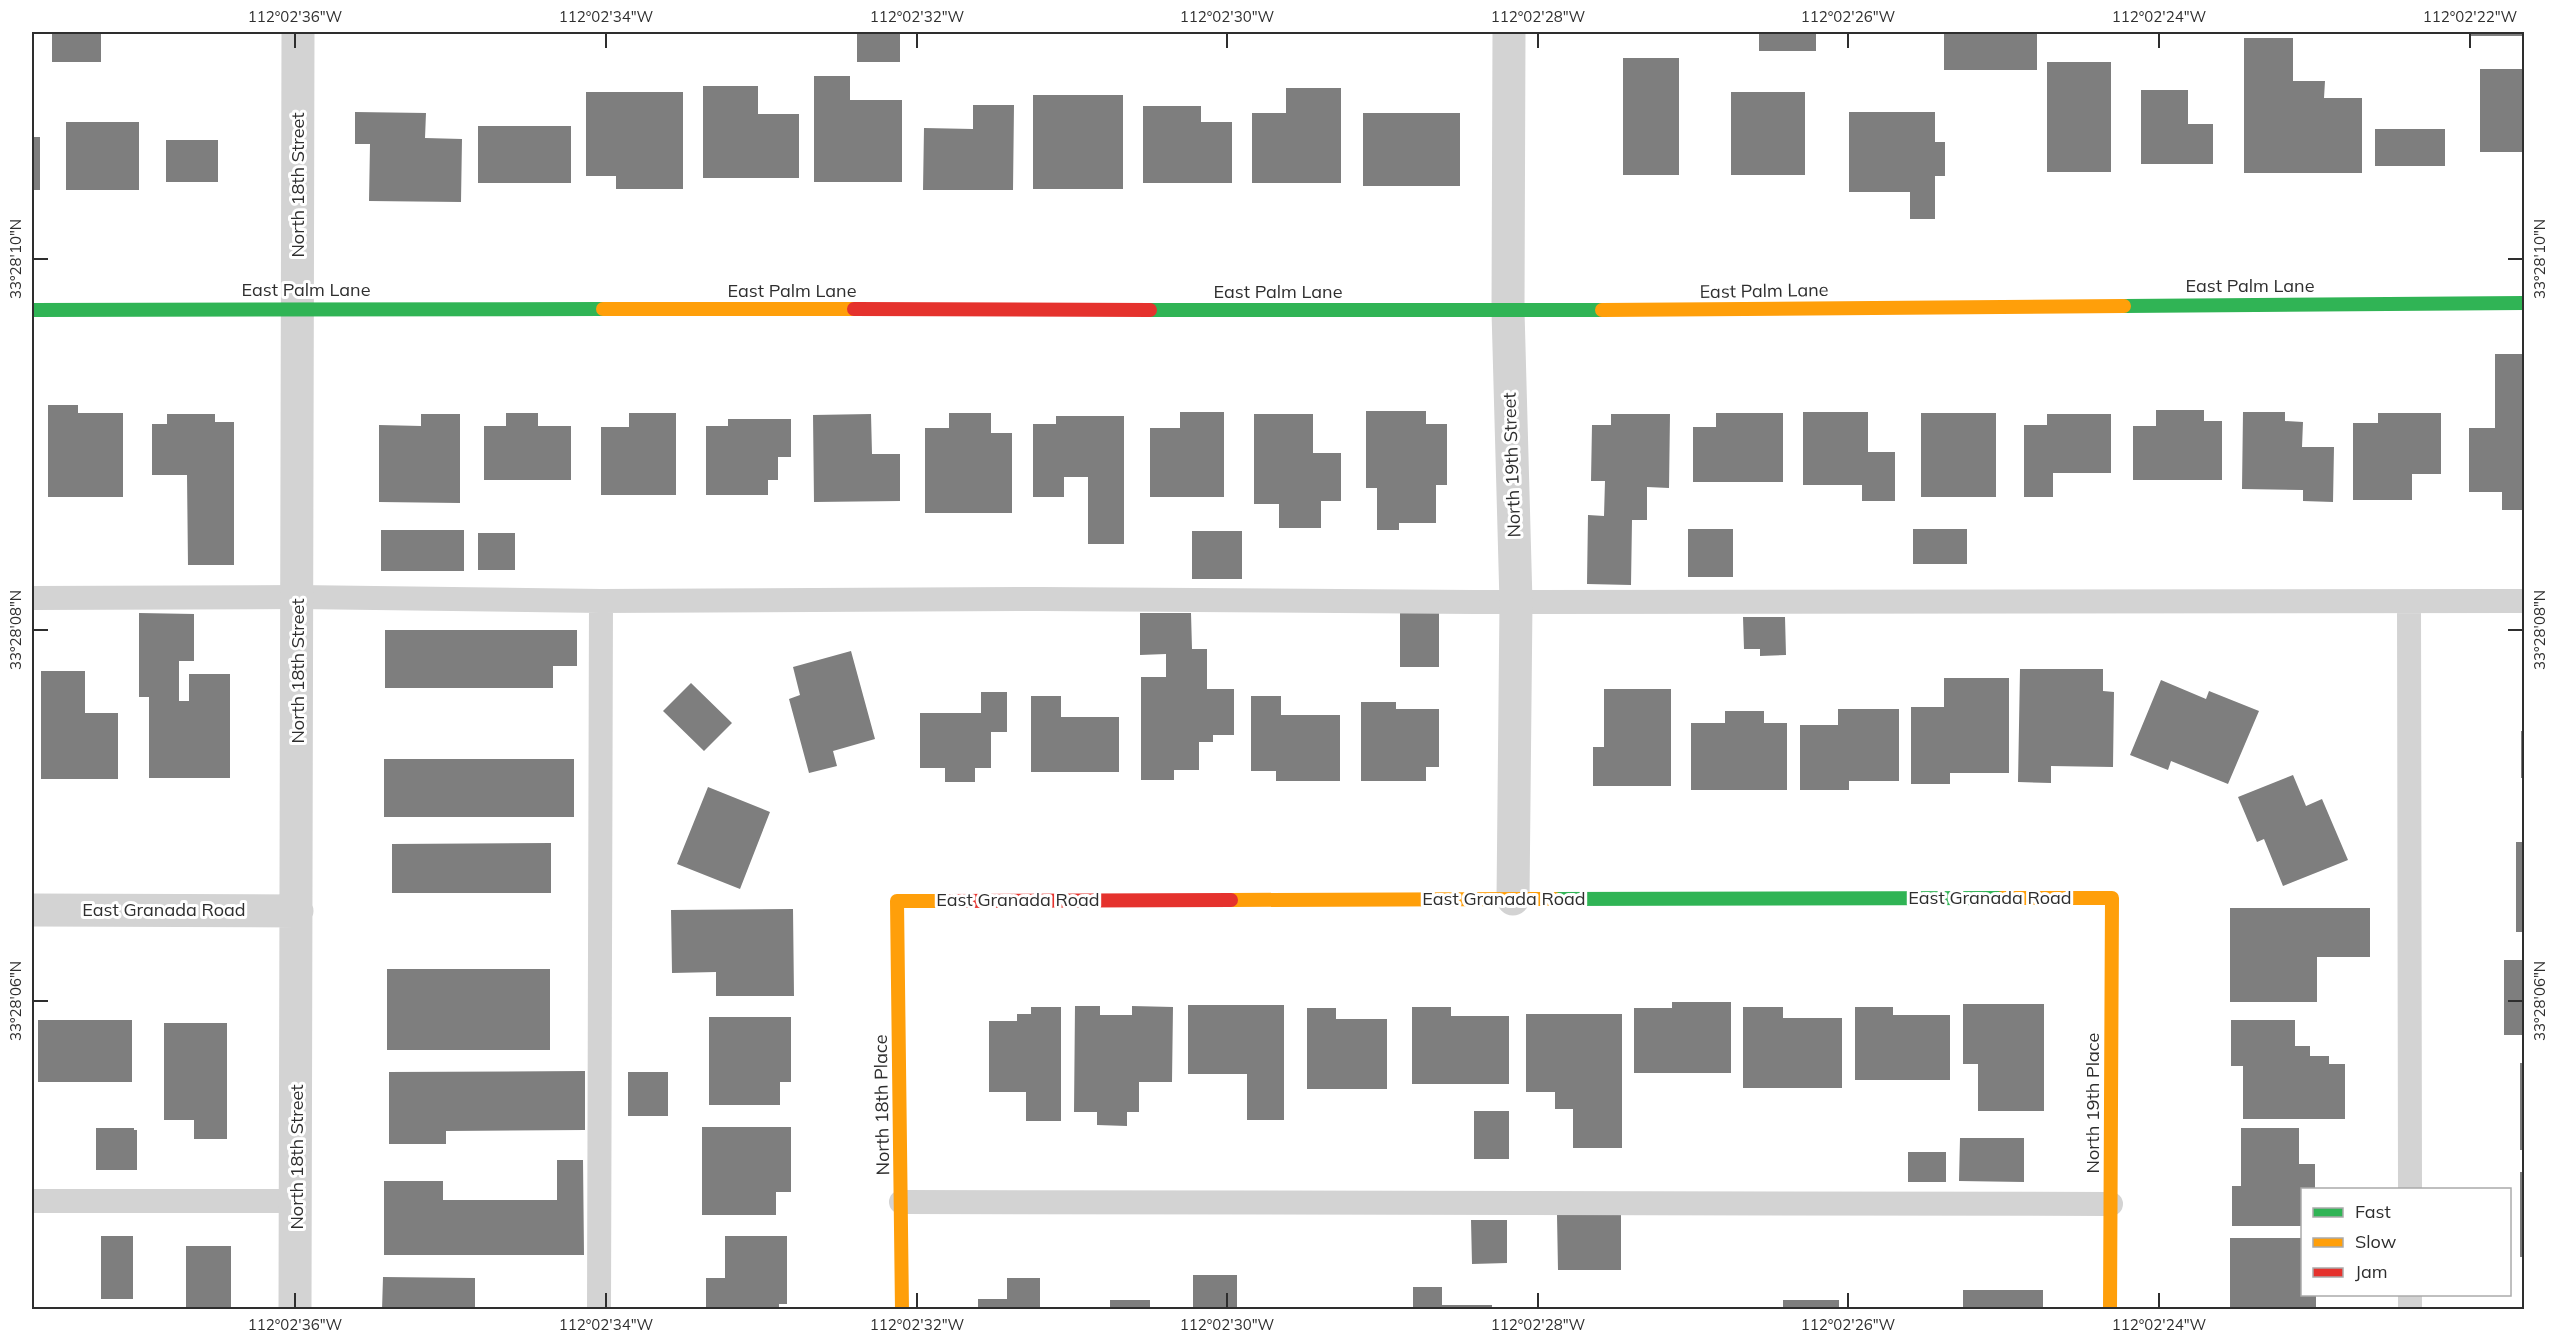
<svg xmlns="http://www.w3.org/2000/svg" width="2556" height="1341" viewBox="0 0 2556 1341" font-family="Mulish,sans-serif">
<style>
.building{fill:#7e7e7e}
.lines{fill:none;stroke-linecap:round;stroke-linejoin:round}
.lane{stroke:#d3d3d3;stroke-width:24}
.street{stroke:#d3d3d3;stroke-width:33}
.fast{stroke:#30b455;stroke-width:14}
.slow{stroke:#ff9f0a;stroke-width:14}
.jam{stroke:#e5322d;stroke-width:14}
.ticks{fill:none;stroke:#2e2e2e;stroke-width:2}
.labels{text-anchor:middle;stroke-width:6;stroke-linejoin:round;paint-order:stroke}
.street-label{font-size:18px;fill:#2e2e2e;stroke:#fff}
.neatline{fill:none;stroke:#2e2e2e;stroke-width:2}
.ticks-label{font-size:15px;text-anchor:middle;fill:#2e2e2e}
</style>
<rect width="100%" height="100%" fill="#fff"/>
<path class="building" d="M52,32h49v30h-49z
M857,32h43v30h-43z
M1759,32h57v19h-57z
M1944,32h93v38h-93z
M2469,32h55v4h-55z
M2244,38h49v43h32l-1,17h38v75h-118z
M1623,58h56v117h-56z
M2047,62h64v110h-64z
M2480,69h44v83h-44z
M814,76h36v24h52v82h-88z
M703,86h55v28h41v64h-96z
M1286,88h55v95h-89v-70h34z
M2141,90h47v34h25v40h-72z
M586,92h97v97h-67v-13h-30z
M1731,92h74v83h-74z
M1033,95h90v94h-90z
M973,105h41l-1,85h-90l1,-62 49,1z
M1143,106h58v16h31v61h-89z
M355,112l71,1 -1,25 37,1 -1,63 -92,-1 1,-57h-15z
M1849,112h86v30h10v34h-10v43h-25v-27h-61z
M1363,113h97v73h-97z
M66,122h73v68h-73z
M478,126h93v57h-93z
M2375,129h70v37h-70z
M32,137h8v53h-8z
M166,140h52v42h-52z
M2495,354h29v156h-22v-18h-33v-64h26z
M48,405h30v8h45v84h-75z
M2156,410h48v11h18v59h-89v-54h23z
M1366,411h60v13h21v61h-11v38h-37v7h-22v-42h-11z
M1180,412h44v85h-74v-69h30z
M1803,412h65v40h27v49h-33v-16h-59z
M2243,412h42v9l18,1 -1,25h32l-1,55 -30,-1v-11l-61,-1z
M506,413h32v13h33v54h-87v-54h22z
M629,413h47v82h-75v-68h28z
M949,413h42v20h21v80h-87v-85h24z
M1716,413h67v69h-90v-55h23z
M1921,413h75v84h-75z
M2378,413h63v61h-29v26h-59v-77h25z
M167,414h48v8h19v143h-46l-1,-90h-35v-51h15z
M421,414h39v89l-81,-1v-77l42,1z
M871,414l1,40h28v47l-86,1 -1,-87z
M1254,414h59v39h28v48h-20v27h-42v-24h-25z
M1611,414h59l-1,74 -22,-1v33h-15l-1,65 -44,-1 1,-69 16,1 1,-35h-14l1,-56h19z
M2047,414h64v59h-58v24h-29v-72h23z
M1056,416h68v128h-36v-67h-24v20h-31v-73h23z
M728,419h63v38h-13v23h-10v15h-62v-69h22z
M1688,529h45v48h-45z
M1913,529h54v35h-54z
M381,530h83v41h-83z
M1192,531h50v48h-50z
M478,533h37v37h-37z
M1400,611h39v56h-39z
M139,613l55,1v47h-15v40h10v-27h41v104h-81v-81h-10z
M1140,613h51l1,36h15v40h27v46h-21v7h-14v28h-25v10h-33v-103h25v-23l-26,1z
M1743,617h42l1,38 -26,1v-7h-16z
M385,630h192v36h-24v22h-168z
M851,651l24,88 -42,12 4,15 -28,7 -20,-74 11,-4 -7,-28z
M2020,669h83v22l11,1 -1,75 -62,-1v17l-33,-1z
M41,671h44v42h33v66h-77z
M1944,678h65v95h-59v11h-39v-77h33z
M2161,680l45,19 3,-8 50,20 -31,73 -57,-23 -3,9 -38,-15z
M691,683l41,40 -28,28 -41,-40z
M1604,689h67v97h-78v-39h11z
M981,692h26v40h-16v36h-16v14h-30v-14h-25v-55h61z
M1031,696h30v21h58v55h-88z
M1251,696h30v19h59v66h-64v-10h-25z
M1361,702h35v7h43v58h-13v14h-65z
M1838,709h61v72h-50v9h-49v-65h38z
M1725,711h39v12h23v67h-96v-67h34z
M2521,731h3v47h-3z
M384,759h190v58h-190z
M2293,775l13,31 16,-7 26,61 -65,26 -19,-47 -7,3 -19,-45z
M708,787l62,25 -30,77 -63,-25z
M2516,842h8v90h-8z
M551,843v50h-159v-49z
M2230,908h140v49h-53v45h-87z
M793,909l1,87h-78v-24l-44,1 -1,-63z
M2504,960h20v75h-20z
M387,969h163v81h-163z
M1672,1002h59v71h-97v-65h38z
M1963,1004h81v107h-66v-47h-15z
M1188,1005h96v115h-37v-46h-59z
M1075,1006h25v9h32v-9l41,1 -1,75h-33v30h-12v14l-30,-1v-13h-23z
M1031,1007h30v114h-35v-29h-37v-71h28v-7h14z
M1412,1007h39v9h58v68h-97z
M1743,1007h40v11h59v70h-99z
M1855,1007h38v8h57v65h-95z
M1307,1008h29v11h51v70h-80z
M1526,1014h96v134h-49v-39h-18v-17h-29z
M709,1017h82v65h-11v23h-71z
M38,1020h94v62h-94z
M2231,1020h64v26h15v10h19v8h16v55h-102v-53h-12z
M164,1023h63v116h-33v-19h-30z
M2520,1063h4v87h-4z
M585,1071v59l-139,1v13h-57v-72z
M628,1072h40v44h-40z
M1474,1111h35v48h-35z
M702,1127h89v65h-15v23h-74z
M96,1128h38v2h3v40h-41z
M2241,1128h58v36h16v26h-13v36h-70v-40h9z
M1960,1138h64v44l-65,-1z
M1908,1152h38v30h-38z
M557,1160h26l1,95h-200v-74h59v19h114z
M2520,1172h4v85h-4z
M1557,1215h64v55h-63z
M1471,1220h36v43l-35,1z
M101,1236h32v63h-32z
M725,1236h62v68h-8v6h-73v-32h19z
M2230,1238h72v56h14v16h-86z
M186,1246h45v64h-45z
M1193,1275h44v35h-44z
M383,1277l92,1v32h-93z
M1007,1278h33v32h-62v-11h29z
M1413,1287h29v18h50v5h-79z
M1963,1290h80v20h-80z
M1110,1300h40v10h-40z
M1783,1300h56v10h-56z"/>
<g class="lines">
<path class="lane" d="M32,598l266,-1 303,4 440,-2 433,3 1050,-1
M2409,603l1,587
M32,1201h265
M901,1202l1210,2
M2410,1294v16
M599,1310l2,-709"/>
<path class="street" d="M1509,32l-1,279 8,291 -3,297
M32,910l265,1
M295,1310l3,-1278"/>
<path class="fast" d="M2124,306l400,-3
M32,310l571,-1
M1150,310h452
M1555,899l447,-1"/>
<path class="slow" d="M603,309h251
M1602,310l522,-4
M2002,898h110l-2,412
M1231,900l324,-1
M902,1310l-5,-409h49"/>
<path class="jam" d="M854,309l296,1
M946,901l285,-1"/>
</g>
<path class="ticks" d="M295,33v15M606,33v15M917,33v15M1227,33v15M1538,33v15M1848,33v15M2159,33v15M2470,33v15M33,259h15M2508,259h15M33,630h15M2508,630h15M33,1001h15M2508,1001h15M295,1293v15M606,1293v15M917,1293v15M1227,1293v15M1538,1293v15M1848,1293v15M2159,1293v15"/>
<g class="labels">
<g class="street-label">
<text transform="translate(298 185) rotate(-90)" y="6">North 18th Street</text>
<text x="2250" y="292">East Palm Lane</text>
<text x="306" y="296">East Palm Lane</text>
<text x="792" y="297">East Palm Lane</text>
<text transform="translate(1764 291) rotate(-1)" y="6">East Palm Lane</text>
<text x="1278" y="298">East Palm Lane</text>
<text transform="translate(1512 465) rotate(-92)" y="6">North 19th Street</text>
<text transform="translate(298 671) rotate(-90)" y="6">North 18th Street</text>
<text x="1990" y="904">East Granada Road</text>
<text x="1504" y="905">East Granada Road</text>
<text x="1018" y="906">East Granada Road</text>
<text x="164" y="916">East Granada Road</text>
<text transform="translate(2093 1103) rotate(-90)" y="6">North 19th Place</text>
<text transform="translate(882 1105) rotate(-91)" y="6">North 18th Place</text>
<text transform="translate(297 1157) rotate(-90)" y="6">North 18th Street</text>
</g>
</g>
<rect width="2556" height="1341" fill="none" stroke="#ffffff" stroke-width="66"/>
<rect x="2301" y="1188" width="210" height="108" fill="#ffffff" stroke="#ababab" stroke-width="1.5"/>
<rect x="2313" y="1208" width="30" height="9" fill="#30b455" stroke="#ababab" stroke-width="1.5"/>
<text x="2355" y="1218" font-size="18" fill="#2e2e2e">Fast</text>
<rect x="2313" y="1238" width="30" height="9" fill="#ff9f0a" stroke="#ababab" stroke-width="1.5"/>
<text x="2355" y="1248" font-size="18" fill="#2e2e2e">Slow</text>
<rect x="2313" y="1268" width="30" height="9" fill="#e5322d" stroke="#ababab" stroke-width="1.5"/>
<text x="2355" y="1278" font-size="18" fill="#2e2e2e">Jam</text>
<rect x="33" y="33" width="2490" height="1275" class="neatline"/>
<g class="ticks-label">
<text x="295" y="22">112°02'36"W</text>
<text x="606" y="22">112°02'34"W</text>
<text x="917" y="22">112°02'32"W</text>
<text x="1227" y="22">112°02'30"W</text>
<text x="1538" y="22">112°02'28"W</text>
<text x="1848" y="22">112°02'26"W</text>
<text x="2159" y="22">112°02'24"W</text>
<text x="2470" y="22">112°02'22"W</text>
<text transform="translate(16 259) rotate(-90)" y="5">33°28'10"N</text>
<text transform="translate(2540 259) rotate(-90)" y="5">33°28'10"N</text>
<text transform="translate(16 630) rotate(-90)" y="5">33°28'08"N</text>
<text transform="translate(2540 630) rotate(-90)" y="5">33°28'08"N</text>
<text transform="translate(16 1001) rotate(-90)" y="5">33°28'06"N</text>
<text transform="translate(2540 1001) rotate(-90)" y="5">33°28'06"N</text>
<text x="295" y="1330">112°02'36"W</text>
<text x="606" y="1330">112°02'34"W</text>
<text x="917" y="1330">112°02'32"W</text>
<text x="1227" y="1330">112°02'30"W</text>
<text x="1538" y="1330">112°02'28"W</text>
<text x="1848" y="1330">112°02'26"W</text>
<text x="2159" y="1330">112°02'24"W</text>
</g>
</svg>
